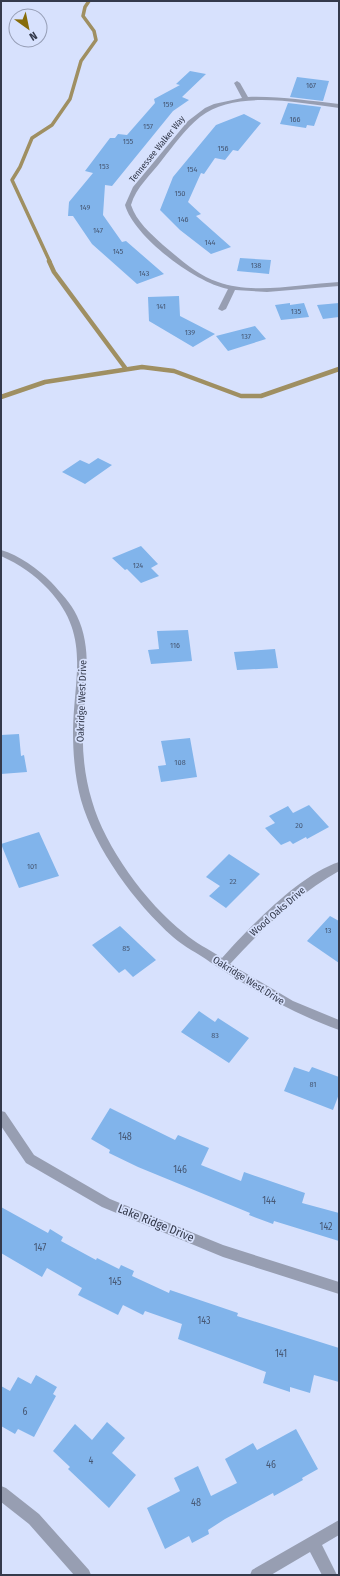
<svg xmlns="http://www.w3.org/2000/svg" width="340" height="1576" viewBox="0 0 340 1576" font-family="'Fira Sans Condensed',sans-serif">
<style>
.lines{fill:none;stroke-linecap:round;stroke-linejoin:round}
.stream-far1{stroke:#9f8f62;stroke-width:3.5}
.stream{stroke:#9f8f62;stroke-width:4.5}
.building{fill:#81b4eb}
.street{fill:#979eb2;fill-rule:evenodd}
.labels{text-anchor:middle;stroke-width:3.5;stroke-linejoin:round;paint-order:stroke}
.number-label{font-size:8px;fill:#475874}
.far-street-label{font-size:9px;fill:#343a4c;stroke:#d7e1fd}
.street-label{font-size:10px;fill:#343a4c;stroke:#d7e1fd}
.near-number-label{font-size:10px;fill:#475874}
.near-street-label{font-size:12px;fill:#343a4c;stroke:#d7e1fd}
</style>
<rect width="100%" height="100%" fill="#d7e1fd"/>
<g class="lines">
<path class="stream-far1" d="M50,262l-38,-82 8,-13 12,-29 20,-13 18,-26 11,-38 15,-21 -2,-9 -11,-15 2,-9 4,-6"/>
<path class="stream" d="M49,261l5,11 72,97
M1,397l44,-15 97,-15 32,4 67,25h20l78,-27"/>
</g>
<path class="building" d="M190,71l16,3 -24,23 7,3 -16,11 -61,75 -7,-1 -2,30 19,27 4,-1 38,33 -27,10 -45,-40 -19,-28h-5l1,-14 24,-29 -8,-2 25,-33h5l3,-4 9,1 28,-32 -1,-4 26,-14 -4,-1z
M297,77l32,4 -6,20 -33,-4z
M288,103l33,4 -7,19 -7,-1 -1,3 -26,-4z
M244,114l17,9 -23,28 -5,-1 -8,10 -10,-2 -11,16 -3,-1 -13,29 13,12 -5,2 35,31 -20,7 -31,-24 -20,-20 13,-33 43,-52z
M240,258l31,2 -2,14 -32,-3z
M179,296l1,20 35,18 -22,13 -44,-26 -1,-24z
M290,303v2l14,-2 5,14 -28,3 -6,-15z
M339,303v14l-16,2 -6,-14z
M255,326l11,13 -38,12 -12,-15z
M98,458l14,7 -27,19 -23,-12 18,-12 9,4z
M141,546l17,18 -7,4 8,8 -18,7 -14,-14 -2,1 -13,-12z
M188,630l4,31 -41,3 -3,-14 11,-1 -2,-18z
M275,649l3,19 -41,2 -3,-18z
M19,734l2,22 3,-1 3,17 -26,2v-39z
M190,738l7,39 -36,5 -3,-16 8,-1 -5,-24z
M309,805l20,22 -22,12 -1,-2 -13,7 -3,-3 -9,4 -16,-17 10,-5 -6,-7 19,-10 5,7z
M39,832l20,44 -40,12 -18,-44z
M229,854l31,20 -34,34 -17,-12 11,-10 -14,-9z
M330,916l9,5v42l-32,-22z
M120,926l36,34 -23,17 -8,-8 -6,4 -27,-28z
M199,1011l16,11 3,-4 31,20 -20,25 -48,-31z
M294,1067l15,5 3,-5 27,10v17l-6,16 -49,-19z
M110,1108l65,32 3,-5 31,13 -8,17 40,16 3,-9 61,21 -3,10 37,10v28l-65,-20 -1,3 -24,-9 1,-2 -112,-46 -29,-14 1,-3 -19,-11z
M1,1207l47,26 2,-4 13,8 -2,4 35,19 1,-2 22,11 2,-4 13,6 -2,5 37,17 1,-3 68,23 -1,3 102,32v34l-25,-7 -4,18 -20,-6v5l-27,-9 3,-11 -88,-33 4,-15 -37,-13 -2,4 -20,-10 -5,10 -40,-20 4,-7 -35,-20 -5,9 -41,-24z
M36,1375l21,12 -4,7 3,2 -22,41 -16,-8 -3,5 -14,-8v-40l9,5 8,-14 13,7z
M107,1422l18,16 -13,15 24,22 -27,33 -41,-39 2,-2 -17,-16 22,-27 17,16z
M296,1429l22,40 -16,9 1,2 -29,16 -1,-3 -48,26 -17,11 1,4 -17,9 -3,-7 -24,13 -18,-41 33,-17 -6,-13 24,-12 13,30 26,-13 -12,-24 28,-16 4,7z"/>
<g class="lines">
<path class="street" d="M237,81l3,2 8,14c31,-1 61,4 91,7v4c-41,-5 -104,-19 -139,9 -15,12 -26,28 -38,43 -11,15 -26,27 -31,45 5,16 20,29 32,40 17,14 34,30 55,37 35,13 84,2 121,0v4l-72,6 -32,-2 -9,19 -4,2 -4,-2 10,-20c-32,-6 -94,-52 -103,-84l8,-18 55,-66 17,-13 9,-4 28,-6 -8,-15z
M1,550c18,5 37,19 50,32 10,11 20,21 26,34 17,35 7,76 6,113 -1,24 2,49 9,72 13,46 54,102 92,132 11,10 25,16 38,25 28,-31 77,-83 117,-96v9c-42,24 -76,57 -109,93l63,37 46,19v10c-47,-17 -88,-41 -129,-68 -12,-9 -26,-15 -37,-25 -38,-34 -78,-88 -92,-137 -6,-22 -8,-46 -8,-69 1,-56 18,-96 -25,-142 -13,-14 -29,-25 -47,-33z
M1,1111l4,1 29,43 76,44 113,46 116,37v12l-116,-37 -121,-50 -76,-44 -25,-37z
M1,1486l5,2 33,26 50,56 2,5h-17l-45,-51 -28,-22z
M339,1520v15l-17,10 15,30h-15l-12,-23 -39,23h-21l2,-5z"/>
</g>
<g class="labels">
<g class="number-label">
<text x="311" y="88">167</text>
<text x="168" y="107">159</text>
<text x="295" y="122">166</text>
<text x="148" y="129">157</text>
<text x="128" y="144">155</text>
<text x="223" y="151">156</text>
<text x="104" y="169">153</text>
<text x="192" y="172">154</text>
<text x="180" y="196">150</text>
<text x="85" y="210">149</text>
<text x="183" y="222">146</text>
<text x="98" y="233">147</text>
<text x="210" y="245">144</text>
<text x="118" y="254">145</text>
<text x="256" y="268">138</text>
<text x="144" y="276">143</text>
<text x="161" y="309">141</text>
<text x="296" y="314">135</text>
<text x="190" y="335">139</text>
<text x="246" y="339">137</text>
<text x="138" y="568">124</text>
<text x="175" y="648">116</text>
<text x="180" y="765">108</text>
<text x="299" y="828">20</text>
<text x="32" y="869">101</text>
<text x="233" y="884">22</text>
<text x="328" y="933">13</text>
<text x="126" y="951">85</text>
<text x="215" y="1038">83</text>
<text x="313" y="1087">81</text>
</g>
<g class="far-street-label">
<text transform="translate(157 149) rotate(-51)" y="3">Tennessee Walker Way</text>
</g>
<g class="street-label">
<text transform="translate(81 701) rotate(-88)" y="4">Oakridge West Drive</text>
<text transform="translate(277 911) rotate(-41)" y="4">Wood Oaks Drive</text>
<text transform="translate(249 980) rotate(32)" y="4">Oakridge West Drive</text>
</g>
<g class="near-number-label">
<text x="125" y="1140">148</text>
<text x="180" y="1173">146</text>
<text x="269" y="1204">144</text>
<text x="326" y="1230">142</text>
<text x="40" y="1251">147</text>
<text x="115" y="1285">145</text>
<text x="204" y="1324">143</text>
<text x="281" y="1357">141</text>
<text x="25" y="1415">6</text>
<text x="91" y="1464">4</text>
<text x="271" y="1468">46</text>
<text x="196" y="1506">48</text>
</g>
<g class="near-street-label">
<text transform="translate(156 1223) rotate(22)" y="4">Lake Ridge Drive</text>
</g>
</g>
<rect width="340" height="1576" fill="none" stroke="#343a4c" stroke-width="4"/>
<g transform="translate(28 28) rotate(147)"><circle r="19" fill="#d7e1fd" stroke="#969eb6"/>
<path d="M0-3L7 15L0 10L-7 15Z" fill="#876c0a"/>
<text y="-6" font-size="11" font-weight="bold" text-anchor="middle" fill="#343a4c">N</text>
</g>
</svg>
